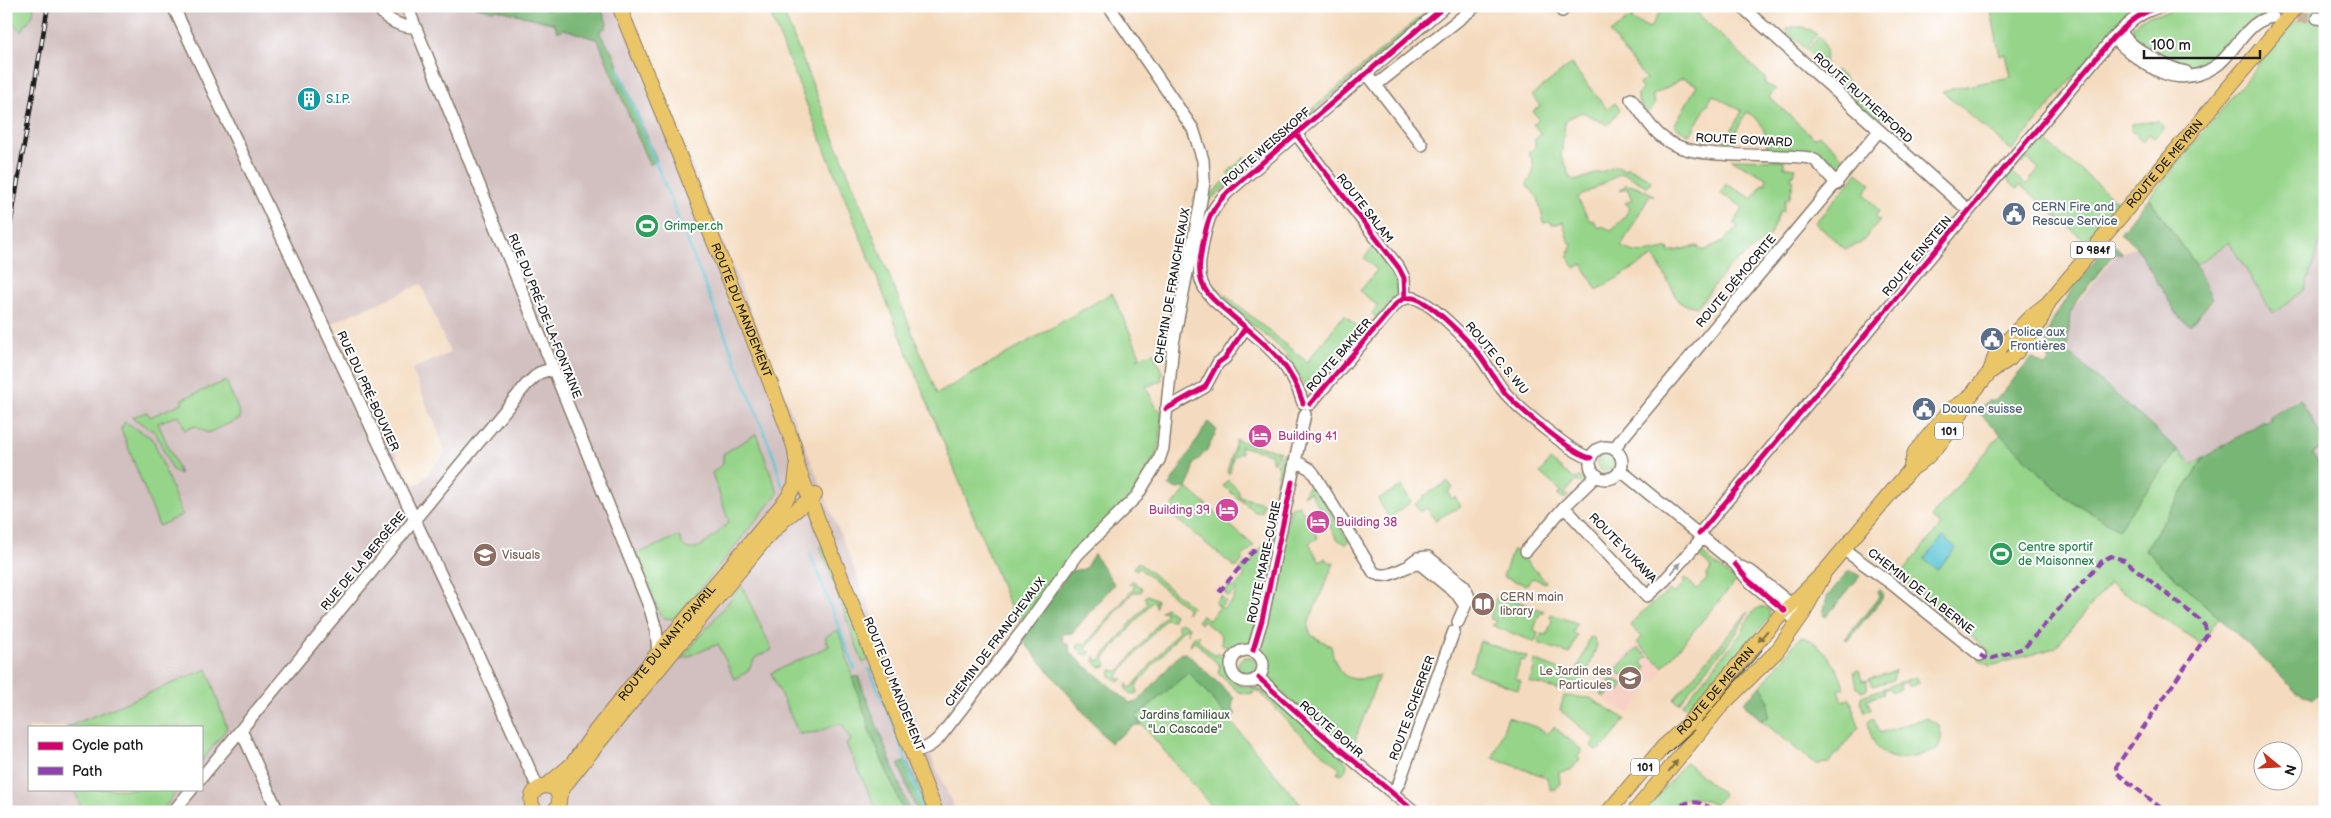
<svg xmlns="http://www.w3.org/2000/svg" width="2331" height="818" viewBox="0 0 2331 818" font-family="'Balsamiq Sans',sans-serif">
<style>
.built{fill:#f7d1c6}
.industrial{fill:#d2bfbf;fill-rule:evenodd}
.green{fill:#96d48a;stroke:#597853;fill-rule:evenodd}
.forest{fill:#78b676;stroke:#4a6949}
.water{fill:#5bc6d5;stroke:#3c7178}
.lines{fill:none;stroke-linecap:round;stroke-linejoin:round}
.stream{stroke:#5bc6d5;stroke-width:2.5}
.minor-tunnel{stroke:#c9b59e;stroke-width:11;stroke-dasharray:11 5.5;stroke-linecap:butt}
.minor-casing{stroke:#887c6e;stroke-width:14}
.major-casing{stroke:#887c6e;stroke-width:16}
.minor{stroke:#fff;stroke-width:11}
.major{stroke:#ebc669;stroke-width:14}
.tram{stroke:#1c1c1c;stroke-width:1}
.rail-casing{stroke:#1c1c1c;stroke-width:4.5}
.rail{stroke:#fff;stroke-width:2.5;stroke-dasharray:8;stroke-linecap:butt}
.quiet{stroke:#8e44ad;stroke-width:4;stroke-dasharray:8 4;stroke-linecap:butt}
.cycleway-casing{stroke:#fff;stroke-width:8}
.cycleway{stroke:#d6006c;stroke-width:5}
.oneway{fill:#999}
.oneway2{fill:#847142}
.labels{text-anchor:middle;stroke-width:4;stroke-linejoin:round;paint-order:stroke}
.shield{fill:#fff;stroke:#606060;stroke-width:1}
.shield-label{font-size:11px;font-weight:bold;fill:#1c1c1c}
.street-label{font-size:12px;fill:#1c1c1c;stroke:#fff}
.culture-label{font-size:12px;fill:#0d838f;stroke:#fff;text-anchor:start}
.service-label{font-size:12px;fill:#4e5e75;stroke:#fff;text-anchor:start}
.leisure-label{font-size:12px;fill:#27864d;stroke:#fff;text-anchor:start}
.hotel-label{font-size:12px;fill:#b23c85;stroke:#fff;text-anchor:start}
.education-label{font-size:12px;fill:#785e54;stroke:#fff;text-anchor:start}
.park-label{font-size:12px;fill:#475c42;stroke:#fff}
</style>
<rect width="100%" height="100%" fill="#fff"/>
<filter id="ink" filterUnits="userSpaceOnUse"><feTurbulence type="fractalNoise" baseFrequency=".02" numOctaves="2"/><feDisplacementMap in="SourceGraphic" scale="10" xChannelSelector="R" yChannelSelector="G"/><feConvolveMatrix kernelMatrix="1 2 1 2 8 2 1 2 1" color-interpolation-filters="sRGB"/></filter>
<filter id="wash" filterUnits="userSpaceOnUse"><feTurbulence type="fractalNoise" baseFrequency=".0096" numOctaves="4" result="noise"/><feDisplacementMap in="SourceGraphic" scale="20" xChannelSelector="R" yChannelSelector="G"/><feGaussianBlur stdDeviation="1.12" result="paint"/><feColorMatrix in="noise" values="0 0 0 0 0 0 0 0 0 0 0 0 0 0 0 0 0 1.4 0 .05"/><feComposite in="paint" operator="in"/></filter>
<g filter="url(#wash)">
<rect width="100%" height="100%" fill="#f4dbbf"/>
<path class="built" d="M1636,644l28,26 -35,43 -36,-20v-7z"/>
<path class="industrial" d="M6,6h622l290,721 38,85h-950zM421,284l29,69 -38,16 34,83 -25,30 -5,2 -6,-3 -78,-158zM724,458l53,35 -48,29 -17,-49 11,-9zM29,727h172v62h-172z
M2169,225l60,16 44,73 32,-25 20,-62v215l-25,-43 -30,19 1,2 -6,4 -2,-3 -70,43 -142,-128 66,-83 4,2z
M2325,445v26l-13,-18z"/>
<path class="green" d="M12,6h22l-1,9 -12,16 -15,-14v-8z
M767,6h14l156,388 175,-101 28,62 -3,4 17,-7 9,23 -2,1 1,4 -16,7 9,18 7,7 -3,37 -24,42 -108,126 -12,2z
M1433,6h4l-233,199 1,-5 25,-24 -3,-3 18,-16 5,4 11,-8z
M1674,6h16l75,72v6l11,5 -7,8 45,41 6,-3 25,24 1,4 -9,13 -21,-23 -48,-2c-4,-20 -3,-28 -21,-39l-21,36h-13l-2,-7 11,6 20,-36 -29,-16 -23,40 -16,-9 23,-41 -14,-7 -31,18 3,8 -8,10 -9,-13v-7l4,-5 -3,-5 7,-5 -36,-46 22,-17v4l18,8 8,-14z
M1990,6h153l-24,16 -107,129 -70,-60 69,-14 -5,-23 -6,2z
M2225,6h60l-5,7h-12c-17,16 -56,61 -80,56 -14,-3 -26,-12 -37,-21l-3,3 -16,-14c0,-5 0,-11 4,-14 18,-15 66,-15 89,-17z
M2318,6h7v221l-20,62 -32,25 -44,-72 -33,23 -47,-67 128,-156 21,-23z
M1792,27h11l14,7 -10,12 2,2 10,-12c7,9 8,19 5,30l-39,-36z
M1571,64l36,45 8,-6 5,6 -12,16 -26,-13 -15,7 -2,4 -4,34 5,8 3,12 6,4 43,-15 7,4 2,-3 24,13 -3,7 -23,-13h-5l-43,24 13,23 3,-1 6,8 3,-2 9,4 13,-12 6,-11 -5,-4 7,-3 -5,-12 -7,3 5,-6 11,1 18,9h-4l-29,51c14,10 30,7 47,2l1,4 28,-6 6,5 20,-10 14,-12v-4l-3,-1 9,-17 -22,-13 5,-10 27,15 9,-15 3,1 1,-7 -35,-19 53,1v7l12,1 -2,7h-2l-1,4 3,1 -5,19 -3,-1 -3,13h-3l-11,26 -41,31 -31,39 -17,-4 -26,-47 -57,34 -15,-26 -7,4 -7,-10 4,-14 -4,-3 -5,-19 -11,3 -2,-3 -6,1 -6,-25 -12,-14c10,-9 9,-22 2,-31l7,-5v-9l6,-5 -8,-10 6,-5 -6,-8 7,-5 -8,-11z
M1836,70l49,47 -7,6 -53,-49 3,-3 5,3z
M2158,121l6,7 -10,10 -5,-4 -6,8 -12,-11 1,-7z
M2039,136l78,65 -32,40 -65,-56 -3,4 -12,-11zM2028,159l11,10 -13,16 -14,-12 9,-11 2,2z
M1857,173l14,11 -7,9 15,18 -4,6 5,4 -19,22 -16,6 -30,-26z
M1374,246l24,29 2,12 -8,15 -16,16 -4,-5 6,-7 -18,-15 17,-21 -13,-12z
M1214,286l93,76 37,-47 17,15 3,-2 3,1 -46,56 -15,3c-9,-14 -14,-29 -26,-40 -21,-21 -49,-36 -68,-60z
M226,381l14,33v5l-33,14 -12,-7 -10,4 -6,-15 -21,8 22,51 -8,-4 -16,-37 -24,-16 15,-5 3,5 32,-14v-4z
M125,422l28,17 29,76 -23,11 -38,-97z
M756,434l22,59 -102,126 -12,-1 -5,-5 -23,-59 43,-18c8,32 39,-4 50,-14l-17,-49 11,-9v-10z
M2001,434l64,63 53,32 60,-79 15,14 12,-7 -60,93 74,68 -18,26 -91,-61 -55,65 -65,18 -12,-7 3,-5 8,-3 -90,-75 42,-51 -10,-8z
M1236,440l44,12 -7,11 -2,-9 -31,-8 2,7h-3l-6,5 -3,15 -3,-1z
M1283,453l8,3 -8,38 -9,-1 5,-24 -3,-5z
M1597 463a9 9 0 1 1 18 0a9 9 0 1 1-18 0Z
M1550,460l24,19 6,-2 4,3 -1,3 -8,-2 -11,14 5,1 -3,3 -9,-4 5,-3 -22,-19z
M1228,480l10,10 2,7 23,6 -2,9h-6l-32,-26z
M1448,482l5,6 -5,3 3,8 4,-2 6,9 -26,14 -8,-12 -7,4 -5,-8 9,-5 -1,-3z
M1315,486l34,56 -3,2 -9,-5 -27,-47 -7,4 4,-8z
M1402,486l9,16 -22,16 -11,-19z
M1187,488l67,58 -12,11v4l-6,7 -68,-56z
M1272,496l12,2 -5,20 -6,-1 -3,-4z
M1299,505l19,33 -9,5 10,18 6,-3 2,3 7,2 -24,56 -2,8 3,8 20,11c6,31 17,39 48,29l-28,76 -81,-68 -3,-5 1,-17 -8,-15 31,-139z
M1270,526l6,1 -17,90 -9,25c-10,8 -20,10 -29,1l1,-7 -20,-16 -2,4 -3,-3 5,-6 7,5 11,-13 -5,-4 6,-7 5,5 -5,6 2,2 9,-7 5,-13 -8,8 -5,-4 6,-7 4,2 11,-13 -5,-4 5,-7h5l3,-4 -1,-5 6,-5 1,1 13,-17 -4,-4z
M823,546l46,114 -6,3 -43,-116z
M1696,548l40,33 -73,86 -26,-24 5,-6 -12,-12 9,-10 31,-25 4,4 11,-12 -2,-3 2,-1 12,11 10,-10 -1,-3 6,-8 -17,-15z
M1513,549l33,32 -1,2 -12,-5 -7,7 -23,-8z
M1138,562l54,45 -5,6v-5l-49,-41 -1,3 -4,-2z
M1133,581l9,7 -1,4h-8l-47,56v3l5,1 -3,3 -5,-1 -6,-6 2,-5 7,1 48,-56v-3l-6,-1z
M742,586l30,64 -16,7 -9,15 -13,7 -16,-35 -38,16z
M1497,594l47,17 -5,4 -5,15 4,3 -3,9 -44,-17 5,-1v-4l-6,-1z
M1147,595l10,5 -1,7 -2,-5h-2l-48,57 3,7 -8,1 -5,-5 1,-6 2,5 3,-1 47,-56 -2,-7z
M1760,607h5l5,4 -1,7 -65,78 -3,-1 -13,15 -6,-5 59,-71c5,-9 9,-23 19,-27z
M1166,608l8,6 -1,6 -8,-1 -47,56 -1,3 6,1 -4,3 -9,-6 1,-6 8,1 47,-57v-2l-5,-1z
M1748,612l-12,22 -57,69 -5,-4z
M1551,614l26,9 -4,10 4,2 -7,19 -32,-11 3,-9 6,1 5,-15 -2,-3z
M1181,622l8,5 -1,7 -1,-6 -3,1 -48,57 2,7 -8,1 -4,-5 1,-6 2,5 3,-1 47,-56 -2,-7z
M838,630c11,32 19,64 32,96l-2,1 36,85h-26l-32,-68 5,-3 -10,-18 -23,9 -19,2 -28,-61 58,-27 -4,-9z
M1199,635l-1,6 18,15 1,-4c12,10 6,21 17,30 9,8 20,2 29,9l-2,2 -7,-4 -1,5 -15,-2 -20,-20 2,-6 -27,-26 -2,6 -1,-1 4,-9z
M1590,637l4,1 3,7 -15,42 -22,3 -31,-8 6,-16 -2,-2 1,-4 41,16z
M1800,637c20,1 41,34 44,51l-6,2 4,11 8,-2 9,28 -30,36 -12,1 -7,-4 -49,-40 7,-3 1,-17 -8,-14z
M1480,641l47,16 -2,4 -4,-1 -6,18 6,3 -3,9 -49,-19 2,-5h2z
M1638,648l10,9 -6,6 5,5 -13,16 -7,-7 -13,-6z
M1238 666a9 9 0 1 1 18 0a9 9 0 1 1-18 0Z
M207,669l20,59 -26,34v-35h-134z
M1859,670l3,11 5,-1v9l-6,2 -4,-3 -3,-17z
M1895,671l-2,9 -21,6 -3,-7z
M1189,672l118,140h-91l-80,-95z
M1915,677h2l2,6 -11,4 -1,-5 -7,2 1,5 -10,3 -2,-4 -6,2 1,4 -17,5 4,11 -6,2 -5,-12 2,-4z
M1610,680h5l8,4 -3,7 -8,-4 -6,10 -5,-2z
M1265,692l77,65 5,7 -1,5 -4,5 -5,-1 3,-4 -46,-41 -32,-34z
M1564,696l26,2 35,21c-7,9 -18,30 -30,31l-4,-4 4,-7 -35,-29z
M1508,717l33,12 6,5 7,-7 29,24 -6,6 3,2 -9,11 -12,2 1,11 -4,6 -6,1v-5l-4,-8 -53,-19z
M1873,718l7,15 46,-15 13,7c2,9 4,15 -2,24 -35,14 -61,18 -69,-27z
M1686,762l38,33 -10,10c-18,-11 -34,-9 -48,7h-21z
M74,789h105l-18,23h-78z"/>
<path class="forest" d="M474,6h63l12,4 2,-4h32l7,7 5,-7h5l7,17 -1,5 -5,2 -1,4 13,19 44,108 -8,4 -51,-125 -34,-11 -7,3 -2,-8 -59,-15 -2,2z
M2149,198l47,67 16,35 -22,25 -10,-6 -45,-74 -15,-12z
M2109,243l7,3 6,7 -1,2 -6,-3 -38,48 -7,14 -3,37 111,99 -60,79 -53,-32 -87,-85 9,-11h8l37,-43 13,8 5,-6 -2,-1 7,-9 -9,-7c-2,-22 48,-82 63,-100z
M2300,399l25,43v3l-13,8 13,18v217l-12,11 -18,-8 -44,-44 -106,-97 60,-93 59,-36 1,2 6,-3 -2,-3z
M1208,422l9,8 -10,20 -14,15 -1,10 -6,13 -8,1 -9,-3z
M1094,554l20,30 -42,49 -10,1 1,7 6,4 1,8 60,50 8,-1 42,-48 6,-1 48,45 -2,9 4,8 -7,4 -40,-47 -53,45 6,8h-7l-25,18 -88,-103 48,-69 15,-2z
M1849,570l11,6 -34,41 -3,-2 4,-18z
M1879,589l4,5 -1,5 -35,42 -2,-2 34,-42 -2,-6z
M858,676l52,136h-6l-36,-86 1,-1 -17,-47z
M1761,686l8,14 -1,17 -7,3 -14,-13 -3,-5z
M907,761l22,51h-12l-18,-46v-2z"/>
<path class="water" d="M1943,537l13,11 -19,22 -13,-11z"/>
<g class="lines">
<path class="stream" d="M618,68l156,389 8,28
M810,553l45,116
M869,669l22,49 33,94"/>
</g>
</g>
<g filter="url(#ink)">
<g class="lines">
<path class="minor-tunnel" d="M2281,17l36,1"/>
<g class="minor-casing">
<path id="minor" d="M173,6l298,633 67,149
M379,6c3,13 22,21 35,21
M407,6l242,600 7,23 2,24
M1559,6l3,5
M1741,6l227,204
M2317,18l8,1
M2121,30c4,16 49,39 65,42
M2113,38c30,26 62,55 103,28 9,-6 16,-17 23,-25 10,-12 18,-22 34,-24
M1371,79l51,66
M1376,85l100,-79
M1631,99c11,14 20,31 35,41 30,22 107,12 144,18l6,3 21,23
M1296,134l103,134 5,10 1,20
M1303,403c-13,-43 -41,-61 -73,-89 -11,-9 -23,-18 -28,-31 -5,-13 -1,-28 1,-41 5,-24 8,-33 25,-50l217,-186
M1310,404l86,-100c5,-5 10,-7 18,-6 17,4 55,43 66,58 9,12 16,26 26,38 14,15 66,60 85,64
M1166,409l39,-22 13,-24 7,-5 21,-31
M1590 463a16 16 0 1 1 32 0a16 16 0 1 1-32 0Z
M1615,449l4,-7 260,-311
M1296,461l14,8 4,5 60,99c18,8 28,-9 46,-9l37,30 8,12
M1620,470l115,94 13,16 50,42
M1564,507l83,89 17,-15 39,-44
M1699,534l414,-496c15,-15 28,-27 50,-32
M1843,549l49,35 88,71
M1526,551l38,-44 33,-32
M1411,563l7,-5 10,-1 36,29 5,11 -11,25
M1741,567l12,6 50,41
M1231 666a16 16 0 1 1 32 0a16 16 0 1 1-32 0Z
M1253,650l9,-30 43,-206
M1259,678l51,46 105,88
M241,730l37,82
M912,750c10,2 20,-5 27,-12l87,-112 52,-72 59,-58 22,-36 4,-12 10,-104 27,-138 4,-24 -1,-22 -10,-31 -84,-123
M201,778l325,-393 13,-12 12,-4
M1393,792l6,-9 55,-152
M173,812l19,-23"/>
</g>
<g class="major-casing">
<g id="major">
<path id="s1" d="M619,6l145,360 30,80 3,19 13,35 126,312"/>
<path id="s2" d="M2004,344l26,-27 18,-14 249,-297"/>
<path d="M2016,353l23,-29 8,-18"/>
<path d="M1990,372l21,-14"/>
<path d="M1910,470l5,-18 35,-42 18,-11 8,-10 14,-17 6,-19 4,-4"/>
<path id="s3" d="M546,786l26,-22 25,-35 72,-90 117,-139 9,-15 2,-17"/>
<path d="M559,797l6,-12 43,-54 155,-189 22,-23 30,-24"/>
<path d="M537,812c-15,-14 3,-34 19,-22 5,8 4,16 -3,22"/>
<path id="s4" d="M1608,812l55,-65 23,-21 92,-108 48,-48 84,-100c23,-13 48,-47 58,-71"/>
<path d="M1634,812l87,-106 56,-55 26,-37 20,-38"/>
</g>
</g>
<use href="#minor" class="minor"/>
<use href="#major" class="major"/>
<path class="tram" d="M1701,722l61,-72
M1665,756l29,-26"/>
<g class="rail-casing">
<path id="rail" d="M6,250l42,-244"/>
</g>
<use href="#rail" class="rail"/>
<path class="quiet" d="M1219,592l37,-44
M1980,655l5,3h8l31,-10 78,-87 9,-5 13,4 76,60 5,6 2,9 -91,132 1,6 49,39
M1672,812c13,-13 30,-13 43,0"/>
<g class="cycleway-casing">
<path id="cycleway" d="M1296,134l103,134 5,10 1,20
M1303,403c-13,-43 -41,-61 -73,-89 -11,-9 -23,-18 -28,-31 -5,-13 -1,-28 1,-41 5,-24 8,-33 25,-50l217,-186
M1310,404l86,-100c5,-5 10,-7 18,-6 17,4 55,43 66,58 9,12 16,26 26,38 14,15 66,60 85,64
M1166,409l39,-22 13,-24 7,-5 21,-31
M1699,534l414,-496c15,-15 28,-27 50,-32
M1735,564l13,16 37,31
M1253,650l9,-30 30,-138
M1259,678l51,46 105,88"/>
</g>
<use href="#cycleway" class="cycleway"/>
</g>
<defs><path id="oneway-solid" d="M-6-.8H1V-3.2L6.5 0L1 3.2V.8H-6Z" transform="scale(1.25)"/></defs>
<use class="oneway" href="#oneway-solid" transform="translate(1676 568) rotate(-49)"/>
<g class="oneway2">
<use href="#oneway-solid" transform="translate(1763 636) rotate(130)"/>
<use href="#oneway-solid" transform="translate(1673 766) rotate(-51)"/>
</g>
</g>
<defs>
<g id="building-disc" transform="scale(1.25)"><circle r="9.5" fill="#0f9aa8" stroke="#fff"/><path d="M-4-6H4V6H1V3H-1V6H-4ZM-2.5-4.3h1.7v1.8h-1.7ZM.8-4.3h1.7v1.8H.8ZM-2.5-1h1.7V.8h-1.7ZM.8-1h1.7V.8H.8Z" fill="#fff"/></g>
<g id="civic-disc" transform="scale(1.25)"><circle r="9.5" fill="#5c6f8a" stroke="#fff"/><path d="M-.6-6.5H3V-4.5H.6V-3L4-1V1h2V6H-6V1h2V-1L-.6-3ZM-1.2 2.5V6h2.4V2.5Z" fill="#fff"/></g>
<g id="stadium-disc" transform="scale(1.25)"><circle r="9.5" fill="#2e9e5b" stroke="#fff"/><path d="M0-5a6.5 5 0 1 0 0 10a6.5 5 0 1 0 0-10ZM-3.5-1.8h7v3.6h-7Z" fill="#fff"/></g>
<g id="hotel-disc" transform="scale(1.25)"><circle r="9.5" fill="#d1479c" stroke="#fff"/><path d="M-6-4.5h1.5V1H6V5H4.5V3h-9V5H-6ZM-4 0a1.8 1.8 0 1 1 3.6 0ZM.5 0V-2.5h3Q6-2.5 6 0Z" fill="#fff"/></g>
<g id="school-disc" transform="scale(1.25)"><circle r="9.5" fill="#8d6e63" stroke="#fff"/><path d="M0-5L7-2L0 1L-7-2ZM-4 1L0 2.5L4 1V4Q0 6-4 4Z" fill="#fff"/></g>
<g id="library-disc" transform="scale(1.25)"><circle r="9.5" fill="#8d6e63" stroke="#fff"/><path d="M-6-4Q-3-5.5-.7-3.5V5Q-3 3-6 4ZM6-4Q3-5.5 .7-3.5V5Q3 3 6 4Z" fill="#fff"/></g>
</defs>
<g fill-rule="evenodd">
<use href="#building-disc" x="309" y="99"/>
<use href="#civic-disc" x="2014" y="214"/>
<use href="#stadium-disc" x="647" y="226"/>
<use href="#civic-disc" x="1992" y="339"/>
<use href="#civic-disc" x="1924" y="409"/>
<use href="#hotel-disc" x="1260" y="436"/>
<use href="#hotel-disc" x="1227" y="510"/>
<use href="#hotel-disc" x="1318" y="522"/>
<use href="#stadium-disc" x="2001" y="554"/>
<use href="#school-disc" x="485" y="555"/>
<use href="#library-disc" x="1483" y="604"/>
<use href="#school-disc" x="1630" y="678"/>
</g>
<g class="labels">
<g class="shield">
<rect x="2070.5" y="241.5" width="45" height="17" rx="4"/>
<rect x="1935" y="422.5" width="28" height="17" rx="4"/>
<rect x="1631" y="758.5" width="28" height="17" rx="4"/>
</g>
<g class="shield-label">
<text x="2093" y="254">D 984f</text>
<text x="1949" y="435">101</text>
<text x="1645" y="771">101</text>
</g>
<g class="street-label">
<text transform="translate(1863 98) rotate(42)" y="4">ROUTE RUTHERFORD</text>
<text transform="translate(1744 140) rotate(3)" y="4">ROUTE GOWARD</text>
<text transform="translate(1266 147) rotate(-41)" y="4">ROUTE WEISSKOPF</text>
<text dy="4" stroke="none"><textPath href="#s2" startOffset="242">ROUTE DE MEYRIN</textPath></text>
<text transform="translate(1365 208) rotate(52)" y="4">ROUTE SALAM</text>
<text transform="translate(1917 256) rotate(-50)" y="4">ROUTE EINSTEIN</text>
<text transform="translate(1736 281) rotate(-50)" y="4">ROUTE DÉMOCRITE</text>
<text transform="translate(1172 286) rotate(-80)" y="4">CHEMIN DE FRANCHEVAUX</text>
<text dy="4" stroke="none"><textPath href="#s1" startOffset="328">ROUTE DU MANDEMENT</textPath></text>
<text transform="translate(545 316) rotate(68)" y="4">RUE DU PRÉ-DE-LA-FONTAINE</text>
<text transform="translate(1339 355) rotate(-49)" y="4">ROUTE BAKKER</text>
<text transform="translate(1497 358) rotate(50)" y="4">ROUTE C. S. WU</text>
<text transform="translate(368 391) rotate(65)" y="4">RUE DU PRÉ-BOUVIER</text>
<text transform="translate(1623 548) rotate(46)" y="4">ROUTE YUKAWA</text>
<text transform="translate(363 561) rotate(-50)" y="4">RUE DE LA BERGÈRE</text>
<text transform="translate(1264 562) rotate(-78)" y="4">ROUTE MARIE-CURIE</text>
<text transform="translate(1921 591) rotate(38)" y="4">CHEMIN DE LA BERNE</text>
<text transform="translate(995 642) rotate(-53)" y="4">CHEMIN DE FRANCHEVAUX</text>
<text dy="4" stroke="none"><textPath href="#s3" startOffset="188">ROUTE DU NANT-D'AVRIL</textPath></text>
<text transform="translate(894 684) rotate(68)" y="4">ROUTE DU MANDEMENT</text>
<text dy="4" stroke="none"><textPath href="#s4" startOffset="162">ROUTE DE MEYRIN</textPath></text>
<text transform="translate(1412 708) rotate(-70)" y="4">ROUTE SCHERRER</text>
<text transform="translate(1331 729) rotate(41)" y="4">ROUTE BOHR</text>
</g>
<g class="culture-label">
<text x="326" y="103">S.I.P.</text>
</g>
<g class="service-label">
<text x="2032" y="211">CERN Fire and<tspan x="2032" dy="14">Rescue Service</tspan></text>
<text x="2010" y="336">Police aux<tspan x="2010" dy="14">Frontières</tspan></text>
<text x="1942" y="413">Douane suisse</text>
</g>
<g class="leisure-label">
<text x="664" y="230">Grimper.ch</text>
<text x="2018" y="551">Centre sportif<tspan x="2018" dy="14">de Maisonnex</tspan></text>
</g>
<g class="hotel-label">
<text x="1278" y="440">Building 41</text>
<text x="1210" y="514" text-anchor="end">Building 39</text>
<text x="1336" y="526">Building 38</text>
</g>
<g class="education-label">
<text x="502" y="559">Visuals</text>
<text x="1500" y="601">CERN main<tspan x="1500" dy="14">library</tspan></text>
<text x="1612" y="675" text-anchor="end">Le Jardin des<tspan x="1612" dy="14">Particules</tspan></text>
</g>
<g class="park-label">
<text x="1185" y="719">Jardins familiaux<tspan x="1185" dy="14">"La Cascade"</tspan></text>
</g>
</g>
<rect width="2331" height="818" fill="none" stroke="#fff" stroke-width="25"/>
<rect x="28" y="726" width="175" height="65" fill="#ffffff" stroke="#a4a4a4"/>
<rect x="38" y="742" width="25" height="8" fill="#d6006c" stroke="#a4a4a4"/>
<text x="72" y="750" font-size="15" fill="#1c1c1c">Cycle path</text>
<rect x="38" y="767" width="25" height="8" fill="#8e44ad" stroke="#a4a4a4"/>
<text x="72" y="776" font-size="15" fill="#1c1c1c">Path</text>
<g transform="translate(2278 766) rotate(108)"><circle r="24" fill="#ffffff" stroke="#a4a4a4"/>
<path d="M0-4L9 19L0 12L-9 19Z" fill="#c8321e"/>
<text y="-8" font-size="14" font-weight="bold" text-anchor="middle" fill="#1c1c1c">N</text>
</g>
<path d="M2144 50v8h116v-8" fill="none" stroke="#1c1c1c" stroke-width="2.5"/>
<text x="2151" y="50" font-size="15" fill="#1c1c1c" stroke="#ffffff" stroke-width="4" paint-order="stroke">100 m</text>
</svg>
